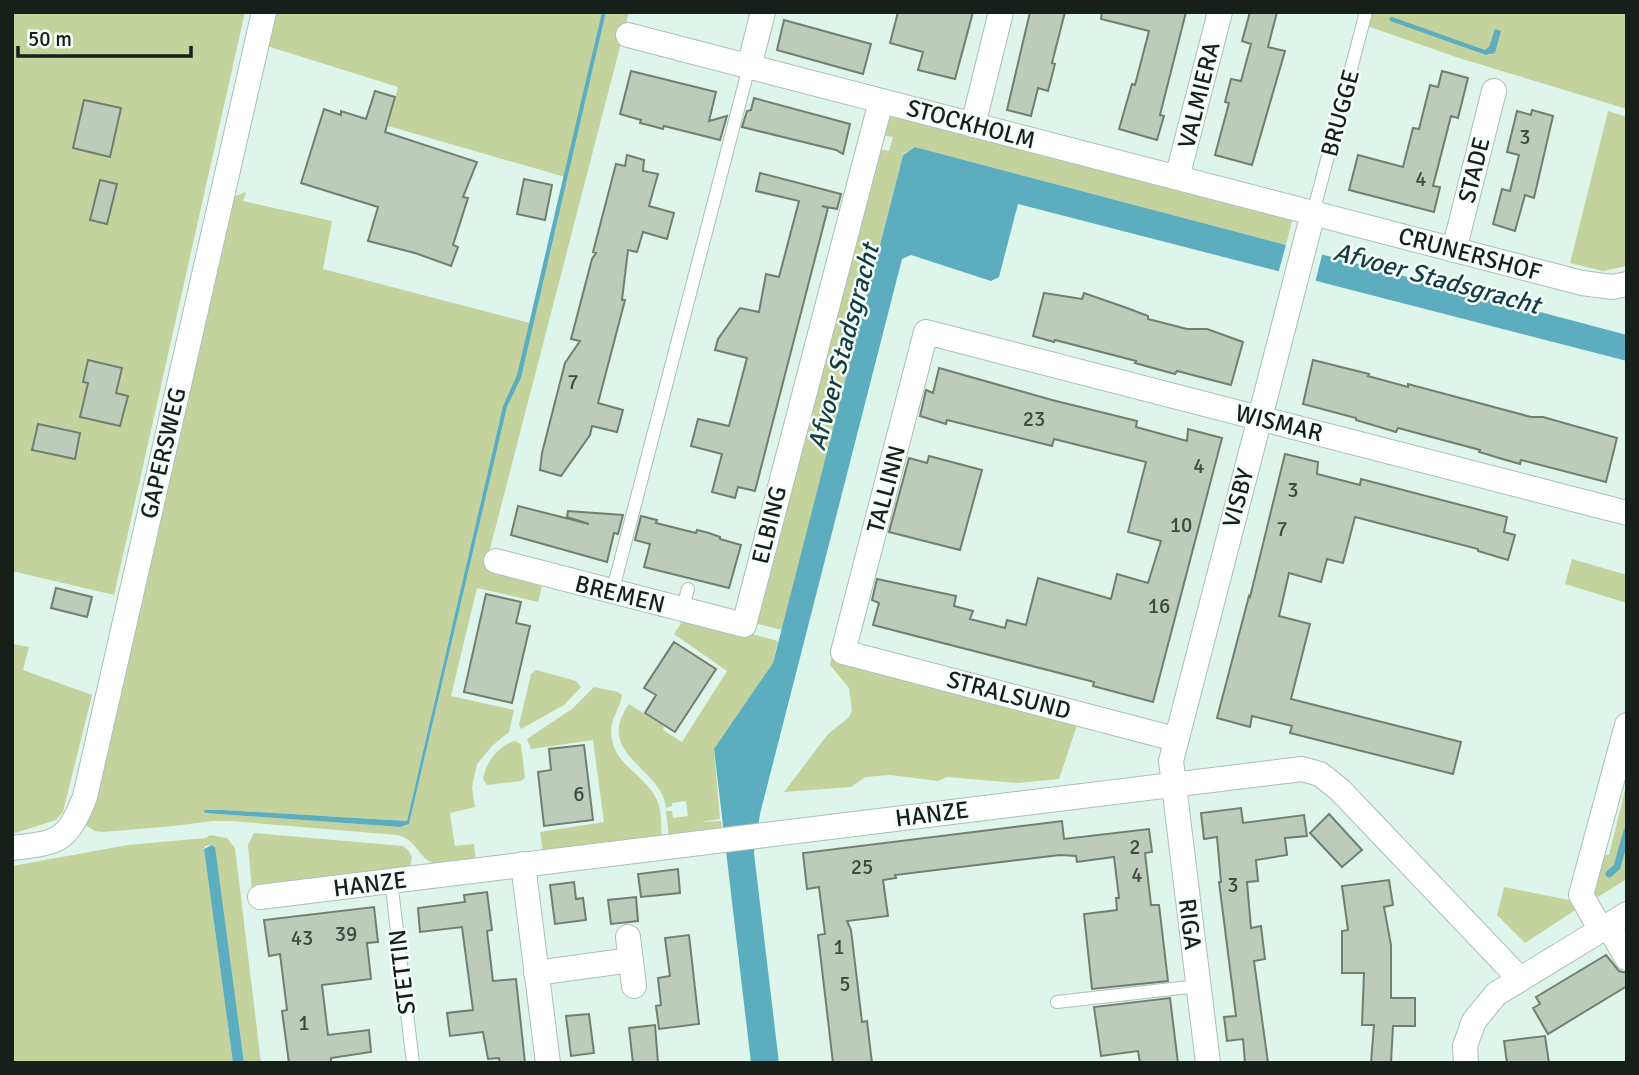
<svg xmlns="http://www.w3.org/2000/svg" width="1639" height="1075" viewBox="0 0 1639 1075" font-family="Signika,sans-serif">
<style>
.green{fill:#c4d39d;fill-rule:evenodd}
.water{fill:#5caebf}
.pier{fill:#ddf5ea}
.lines{fill:none;stroke-linecap:round;stroke-linejoin:round}
.stream{stroke:#5caebf;stroke-width:7}
.building{fill:#bccbba;stroke:#717f70;stroke-width:2}
.service-casing{stroke:#aac1b6;stroke-width:14}
.minor-casing{stroke:#aac1b6;stroke-width:26}
.service{stroke:#fff;stroke-width:12}
.minor{stroke:#fff;stroke-width:24}
.labels{text-anchor:middle;stroke-width:5;stroke-linejoin:round;paint-order:stroke}
.number-label{font-size:21px;fill:#404a43}
.street-label{font-size:24px;fill:#171f1b;stroke:#f5fef9}
.water-label{font-size:26px;font-style:italic;fill:#143c43;stroke:#f5fef9}
</style>
<rect width="100%" height="100%" fill="#ddf5ea"/>
<path class="green" d="M12,12h233l-131,583 -102,-24z
M275,12h327l-37,165 -177,-51 10,-39 -131,-41z
M606,12h23l-144,556 58,15 -5,19 -61,-14 -26,108 63,14 -5,22 -17,14 -15,18 -5,23 3,20 -25,6 5,33 19,-2 2,18c-12,1 -28,4 -40,2 -17,-3 -18,-25 -39,-29l-166,-14h-18l-39,5 -71,6 -8,-1 -10,-6 148,-628 13,-5 -3,9 89,20 -9,48 207,54 -14,58 -13,25 -96,415 -184,-11 -18,3 195,14 9,-3 98,-417 14,-29z
M1372,12h255v97l-168,-51 -92,-32zM1389,20l100,33 3,2h-6z
M1608,111l19,6v149l-24,5 -33,-8z
M895,115l398,102 -7,28 -371,-98 -12,7 -121,476 -28,-7 123,-475 12,3 4,-14 -12,-2 4,-14z
M1572,559l55,16v28l-62,-19z
M683,620l67,17 2,-3 26,7 -5,22 -59,87 6,69 -20,3 21,-1 1,10 -53,6 -3,-26h6l1,7 15,-2 -2,-15 -14,2v3l-6,2c-4,-41 -73,-53 -37,-104l35,22 -1,4 19,12 45,-71 -53,-37z
M12,644l17,3 -6,23 69,25 -29,117 -7,8 -44,14z
M831,658l247,64 -19,57 -42,4 -70,-6 -9,4 -48,-6 -25,2 -14,10 -67,5 44,-58 20,-16 4,-7 -3,-23 -19,-23z
M536,670l40,11 5,6 -17,18 -43,24 -2,-4 12,-51z
M594,687l24,5 4,3c-2,13 -11,23 -11,37 2,35 34,41 46,68 5,11 4,27 5,39l-119,14 -3,-21 64,-10 -11,-82 -62,9 -4,-10 45,-30z
M515,741l6,3 4,34 -4,3 -34,4 -4,-6c3,-17 15,-33 32,-38z
M1627,782v89l-2,9 -32,20 8,-45h8z
M254,833l149,13 6,5 3,6 -2,10 -158,23 -4,-45z
M210,835l17,3 8,10 26,215h-17l-30,-218 -8,1 -2,3 29,214h-221v-197l116,-21 78,-7z
M1504,887l70,14 3,8 -52,34 -28,-28z"/>
<path class="water" d="M602,12h4l-85,366 -14,29 -98,417 -9,3 -195,-14 -1,-3h19l184,11 96,-415 14,-31z
M1392,17l93,33 4,-3 6,-18 6,2 -6,22 -9,2 -96,-34 -1,-3z
M915,147l712,188v26l-609,-157 -19,73 -8,4 -80,-26 -9,4 -142,555 -6,39 25,210h-28l-37,-314 59,-86 130,-508z
M212,845l3,2 29,216h-11l-29,-214z"/>
<path class="pier" d="M1287,241l36,10 -8,32 -37,-9z"/>
<g class="lines">
<path class="stream" d="M1609,874l8,-7 10,-36"/>
</g>
<path class="building" d="M898,12h75l-18,67 -37,-9 5,-18 -33,-9z
M1030,12h35l-13,51 3,1 -7,27 -10,-3 -7,28 -24,-6z
M1102,12h84l-26,103 4,1 -7,24 -38,-11 13,-45 3,1 14,-54 -48,-12z
M1250,12h27l-9,35 17,4 -33,114 -37,-10 14,-52 -4,-1 6,-23 10,2 10,-37 -9,-3z
M784,20l87,24 -8,30 -86,-24z
M631,71l85,21 -7,29 18,-5 -7,24 -56,-14 -1,3 -11,-3 -12,-3 1,-3 -21,-6z
M1442,71l26,7 -10,40 -7,-2 -18,70 7,1 -6,25 -85,-22 9,-35 45,12 10,-39 6,1 11,-44 8,2z
M375,91l20,6 -10,35 92,30 -14,35 5,1 -15,47 5,2 -7,19 -36,-13 -47,-12 10,-34 -77,-24 23,-74 17,6v-4l25,8z
M754,98l96,26 -7,30 -7,-4 -94,-23 5,-16 4,-1z
M84,100l37,8 -11,49 -37,-9z
M1532,110l21,6 -19,82 -9,-3 -10,36 -22,-7 9,-35 8,2 9,-36 -12,-3 10,-41 14,4z
M627,155l17,5 -1,11 15,3 -9,32 25,7 -7,26 -24,-7 -6,20 -9,-2 -6,50h3l-27,103 25,7 -6,22 -25,-6 -2,9 -29,41 -21,-6 2,-17 23,-90 15,-22 -9,-2 21,-80 4,-6 -3,-1 23,-88 9,2z
M760,173l81,21 -4,15 -15,-3 6,2 -73,283 -17,-4 -3,11 -23,-6 10,-38 -31,-8 7,-27 31,7 18,-68 -32,-8 3,-11 22,-31 19,4 7,-38 13,3 20,-76 -43,-10z
M524,179l28,6 -7,35 -28,-6z
M100,180l17,4 -10,40 -17,-4z
M1044,293l38,6 2,-6 43,15 21,8v3l39,10h20l36,13 -12,43 -54,-14 -2,3 -40,-11 1,-2 -81,-21 -1,2 -21,-6z
M88,360l34,8 -6,25 12,3 -8,30 -40,-9 8,-34 -5,-1z
M1313,360l56,14 -1,2 40,11v-3l123,33h12l74,21 -11,44 -85,-22 -1,4 -21,-6 -20,-6 1,-2 -82,-22 -2,4 -40,-12v-2l-53,-14z
M939,368l113,32 85,21 -1,6 51,14 1,-12 34,9 -69,264 -60,-16 1,-4 -221,-57 6,-22 -7,-3 5,-21 79,17 -2,10 19,5 -3,8 35,9 2,-8 19,5 12,-47 73,21 6,-25 31,9 13,-42 -33,-9 18,-70 -92,-23 -2,7 -105,-26 -1,4 -26,-8 6,-26 7,3z
M38,424l42,9 -5,26 -43,-9z
M1285,454l33,8 -1,12 43,11 1,-6 146,38 -3,15 11,3 -7,25 -30,-9v-2l-123,-32 -12,46 -16,-4 -6,23 -32,-9 -10,43 31,8 -19,75 170,43 -8,32 -163,-41 2,-7 -40,-10 -2,11 -33,-9 32,-122 1,1z
M929,456l53,14 -22,80 -71,-18 20,-74 18,5z
M518,506l71,18 -22,-7 1,-6 55,4 -5,19 -4,-1 -7,29 -96,-27z
M641,516l16,4 -1,3 40,10 1,-3 12,3 11,4v2l21,6 -12,43 -85,-21 6,-23 -15,-4z
M56,588l36,9 -5,20 -36,-9z
M486,594l35,8 -5,21 14,3 -18,77 -48,-11z
M674,642l42,27 -41,63 -30,-19 11,-18 -12,-7z
M584,745l9,75 -49,6 -6,-54 13,-2 -2,-21z
M1241,808l2,15 61,-8 3,21 -22,2 2,17 -31,5 2,21 -11,1 4,46 10,-2 4,33 -11,2 14,102h-23l-2,-24 -16,2 -3,-24 12,-1 -17,-134h2l-4,-45 -13,2 -3,-26z
M1329,814l33,36 -20,17 -32,-34z
M1062,821l2,18 85,-10 3,23 -7,1 6,52h8l9,76 -76,8 -8,-75 33,-4 -1,-12h3l-5,-41 -37,5 -1,-6 -16,-1 -165,20 1,3 -13,2 5,36 -41,5 4,9 11,92 5,-1 5,42h-39l-15,-128 7,-1 -6,-47 -12,2 -4,-36z
M678,869l2,24 -39,4 -3,-23z
M1389,880l4,25 -9,2 7,38v53h24v28h-22l-2,37h-20l3,-38h-12l2,-52h-22v-42l6,-1 -6,-44z
M574,882l2,17 7,-1 3,22 -31,4 -5,-39z
M487,892l5,38 -5,1 6,50 23,-2 9,84h-25l-1,-5 -11,1 -5,-27 -33,4 -3,-23 26,-3 -11,-83 -42,5 -2,-24 47,-6 -1,-7z
M636,897l2,24 -27,3 -3,-24z
M374,907l4,35 -11,1 4,36 -49,6 6,50 41,-5 2,22 -40,6v5h-42l-7,-52 5,-1 -7,-56 -11,2 -5,-36z
M689,935l10,89 -40,5 -3,-23 5,-1 -3,-27 12,-2 -5,-38z
M1606,955l13,16 8,2v13l-79,48 -15,-26 7,-4 -4,-7z
M1170,998l8,65h-38l-2,-12 -37,5 -7,-49z
M589,1014l5,39 -23,3 -5,-40z
M655,1025l3,38h-25l-4,-35z
M1545,1036l4,27h-42l-3,-22z"/>
<g class="lines">
<g class="service-casing">
<path id="service" d="M1313,213l53,-201
M612,593l137,-526
M682,610l6,-21
M391,881l22,182
M1057,1002l141,-16"/>
</g>
<g class="minor-casing">
<path id="minor" d="M628,35l954,248 30,4 15,-3
M749,67l14,-55
M973,125l28,-113
M1177,178l43,-166
M1454,250l40,-159
M496,561l248,64 137,-524
M1175,739l-332,-87 83,-320 701,181
M12,848c48,-5 55,-7 73,-51l179,-785
M523,864l25,199
M260,897l1042,-128 18,5 20,16 180,189
M1608,926l19,32
M1601,930l-20,-35 46,-170
M628,937l6,49
M536,973l95,-13
M1208,1063l-37,-302 142,-548
M1466,1063l-1,-17 9,-25 22,-27 131,-80"/>
</g>
<use href="#service" class="service"/>
<use href="#minor" class="minor"/>
</g>
<g class="labels">
<g class="number-label">
<text x="1525" y="144">3</text>
<text x="1421" y="186">4</text>
<text x="573" y="389">7</text>
<text x="1034" y="426">23</text>
<text x="1199" y="473">4</text>
<text x="1293" y="497">3</text>
<text x="1181" y="532">10</text>
<text x="1282" y="536">7</text>
<text x="1159" y="613">16</text>
<text x="579" y="801">6</text>
<text x="1135" y="854">2</text>
<text x="862" y="874">25</text>
<text x="1137" y="882">4</text>
<text x="1233" y="892">3</text>
<text x="346" y="941">39</text>
<text x="302" y="945">43</text>
<text x="839" y="954">1</text>
<text x="845" y="991">5</text>
<text x="304" y="1030">1</text>
</g>
<g class="street-label">
<text transform="translate(1199 95) rotate(-76)" y="8">VALMIERA</text>
<text transform="translate(1340 113) rotate(-75)" y="8">BRUGGE</text>
<text transform="translate(971 124) rotate(15)" y="8">STOCKHOLM</text>
<text transform="translate(1474 170) rotate(-76)" y="8">STADE</text>
<text transform="translate(1470 254) rotate(15)" y="8">CRUNERSHOF</text>
<text transform="translate(1279 423) rotate(14)" y="8">WISMAR</text>
<text transform="translate(163 453) rotate(-77)" y="8">GAPERSWEG</text>
<text transform="translate(886 489) rotate(-75)" y="8">TALLINN</text>
<text transform="translate(1238 498) rotate(-75)" y="8">VISBY</text>
<text transform="translate(769 525) rotate(-76)" y="8">ELBING</text>
<text transform="translate(620 594) rotate(14)" y="8">BREMEN</text>
<text transform="translate(1009 695) rotate(15)" y="8">STRALSUND</text>
<text transform="translate(932 814) rotate(-7)" y="8">HANZE</text>
<text transform="translate(370 884) rotate(-7)" y="8">HANZE</text>
<text transform="translate(1190 924) rotate(83)" y="8">RIGA</text>
<text transform="translate(402 972) rotate(-97)" y="8">STETTIN</text>
</g>
<g class="water-label">
<text transform="translate(1437 278) rotate(15)" y="9">Afvoer Stadsgracht</text>
<text transform="translate(843 347) rotate(-75)" y="9">Afvoer Stadsgracht</text>
</g>
</g>
<rect width="1639" height="1075" fill="none" stroke="#171f1b" stroke-width="28"/>
<path d="M18 46v10h173v-10" fill="none" stroke="#171f1b" stroke-width="3.5"/>
<text x="28" y="46" font-size="21" fill="#171f1b" stroke="#f5fef9" stroke-width="5" paint-order="stroke">50 m</text>
</svg>
